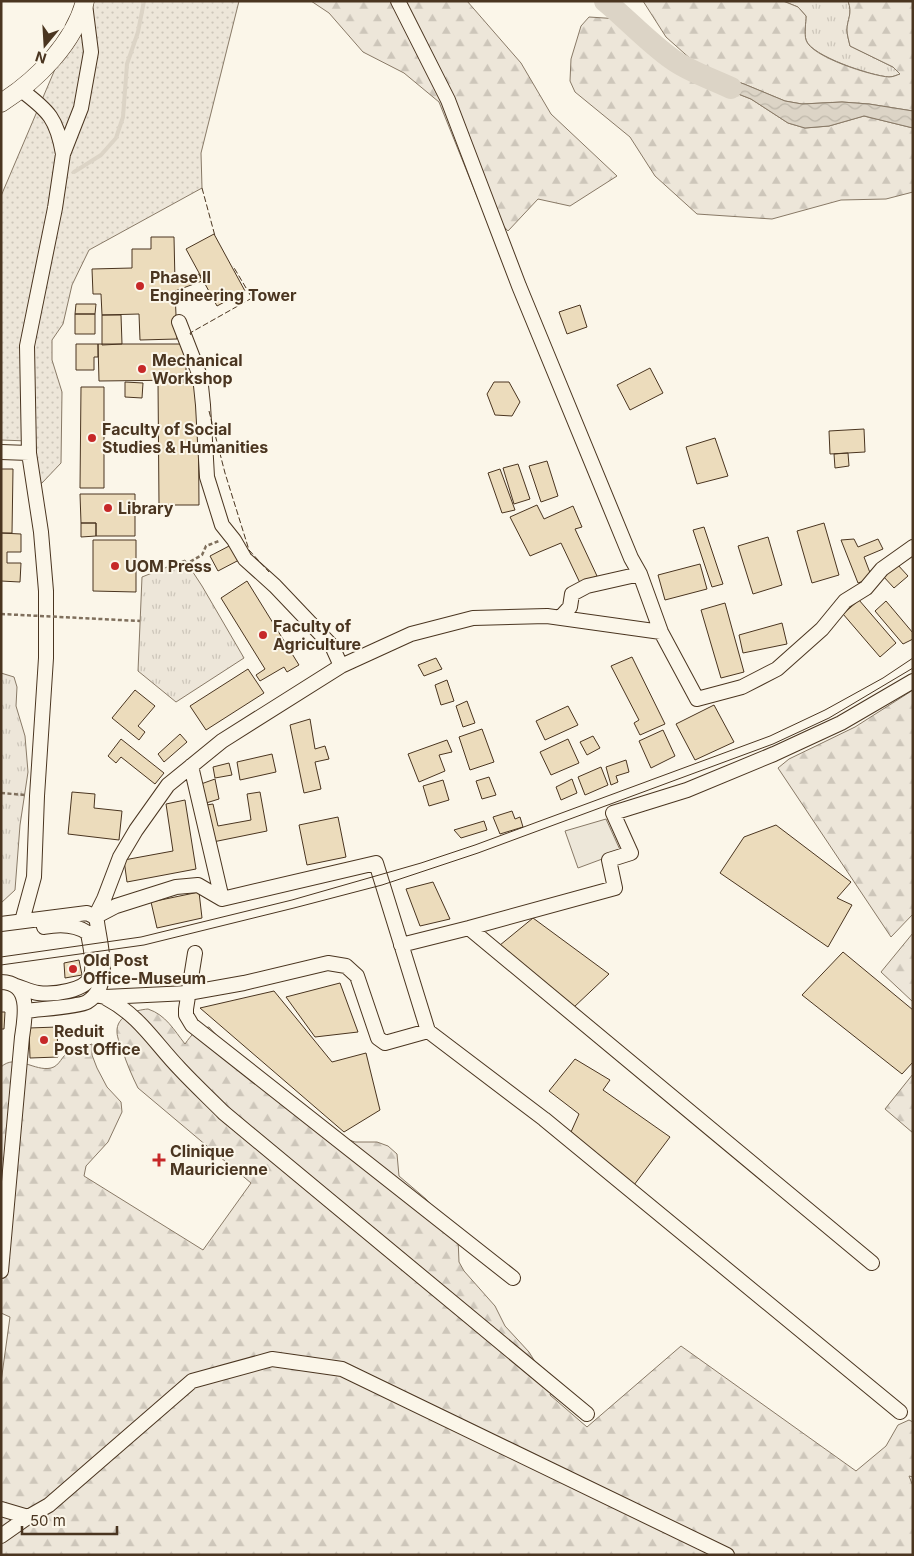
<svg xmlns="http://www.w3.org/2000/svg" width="914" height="1556" viewBox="0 0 914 1556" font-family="Inter,sans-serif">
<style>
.grass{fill:url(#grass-tufts);stroke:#887966}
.forest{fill:url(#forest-firs);stroke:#887966}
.park{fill:url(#park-dots);stroke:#887966}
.parking{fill:#ede7d9;stroke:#887966}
.water{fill:url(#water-waves);stroke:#887966}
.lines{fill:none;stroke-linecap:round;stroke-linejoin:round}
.stream{stroke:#dcd4c6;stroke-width:4}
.river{stroke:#dcd4c6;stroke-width:22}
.building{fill:#ecdcbc;stroke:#4a3520}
.minor-casing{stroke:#4a3520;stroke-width:16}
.major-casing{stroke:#4a3520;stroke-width:19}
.path{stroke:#7f6f5c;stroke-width:2.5;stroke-dasharray:4 2.5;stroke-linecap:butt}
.minor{stroke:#fbf6e9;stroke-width:14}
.major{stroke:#fbf6e9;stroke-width:18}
.tram{stroke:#4a3520;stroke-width:1}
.path-bridge{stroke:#7f6f5c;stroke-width:2.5;stroke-dasharray:4 2.5;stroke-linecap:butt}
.fence{stroke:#4a3520;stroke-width:1;stroke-dasharray:6 2.5;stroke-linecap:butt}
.poi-dot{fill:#c62828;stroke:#fbf6e9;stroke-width:2}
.labels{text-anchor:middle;stroke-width:4;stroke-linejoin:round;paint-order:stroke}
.poi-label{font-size:16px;font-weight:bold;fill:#4a3520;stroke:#fbf6e9;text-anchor:start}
</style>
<defs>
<pattern id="grass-tufts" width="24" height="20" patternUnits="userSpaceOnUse" patternTransform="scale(1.25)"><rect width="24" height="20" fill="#ede6d9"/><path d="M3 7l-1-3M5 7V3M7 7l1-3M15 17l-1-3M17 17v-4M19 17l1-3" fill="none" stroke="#cdc6ba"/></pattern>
<pattern id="forest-firs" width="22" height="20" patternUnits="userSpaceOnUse" patternTransform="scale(1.25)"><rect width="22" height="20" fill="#ede6d9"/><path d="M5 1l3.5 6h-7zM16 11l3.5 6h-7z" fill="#cdc6ba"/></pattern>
<pattern id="park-dots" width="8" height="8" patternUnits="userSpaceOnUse" patternTransform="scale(1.25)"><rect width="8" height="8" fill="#ede6d9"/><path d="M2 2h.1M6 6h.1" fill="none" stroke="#cdc6ba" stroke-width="1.8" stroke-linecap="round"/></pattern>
<pattern id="water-waves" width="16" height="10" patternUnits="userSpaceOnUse" patternTransform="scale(1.25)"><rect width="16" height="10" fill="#dcd4c6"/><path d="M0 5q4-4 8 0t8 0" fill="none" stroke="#beb7aa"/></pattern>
</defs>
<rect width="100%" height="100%" fill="#fbf6e9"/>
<path class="grass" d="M783,1h65c5,13 -1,18 -1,29 0,5 2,11 3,16l43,21 7,7c-3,1 -7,3 -11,3 -17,-1 -78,-21 -83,-37 -2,-7 0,-17 0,-24l-8,-9z
M185,560l17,26 42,72 -68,44 -38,-31 4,-94z
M1,673l13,4 3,10 -1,19 9,30 3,36 -8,53 -5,65 -14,13z"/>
<path class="forest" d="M311,1h156l54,62 30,51 66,62 -47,30 -32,-7 -30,32 -30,-32 -39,-97 -35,-29 -41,-21 -34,-39z
M643,1h140l15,6 8,9c0,7 -2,17 0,24 5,17 66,36 83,37 4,0 8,-2 11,-3l-7,-7 -43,-21c-1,-5 -3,-11 -3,-16 0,-11 6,-16 1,-29h65v110l-44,-7 -27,-2 -40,2 -17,-3 -41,-17 -41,-14 -37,-33z
M589,17l31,2 46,42 37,16 15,9 33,13 37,24 17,5 24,-2 35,-10 49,12v64l-27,7 -45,1 -69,19 -75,-5 -42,-38 -25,-39 -55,-45 -5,-11 1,-22 10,-33z
M913,690v224l-22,23 -113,-169 11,-9 66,-32z
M913,933v69l-32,-30z
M148,1009c18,6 26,21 37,35 7,-10 11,-15 24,-17l30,33 96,75 20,7h22l11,4 9,8 2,22 27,23 32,39 1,24 5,9 31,35 10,20 24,26 23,37 -2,6 37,32 94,-81 175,125 30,-25 12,-21 11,-5 4,2v55l-4,-1 4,10v69h-912v-173l9,-65 -9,-4v-246c15,-14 34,5 50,1 9,-2 11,-13 18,-16 7,-4 16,-5 23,-8v11l5,13 10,19 14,15 1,10 -14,30 -22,24 -2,10 119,74 48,-67 -113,-95c-6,-12 -11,-24 -15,-36 -2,-6 -6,-14 -6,-20 -1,-16 18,-22 31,-23z
M913,1074v59l-28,-24z"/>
<path class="park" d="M84,1h155l-38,152 1,35 -113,62 -17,35 -9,39 -11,16v20l10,32 -1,71 -19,20 -10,3 -4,-45 -27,-1v-244z"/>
<path class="parking" d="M606,819l15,33 -43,16 -13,-37z"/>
<path class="water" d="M703,70l41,14 41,17 17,3 40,-2 27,2 44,7v17l-49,-12 -35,10 -24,2 -17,-5 -37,-24 -33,-13 -15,-9z"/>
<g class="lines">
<path class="stream" d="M74,172l27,-17 15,-17 7,-21 4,-53 11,-32 6,-31"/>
<path class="river" d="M605,1c23,19 43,41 67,58 16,12 40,20 59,29"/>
</g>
<path class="building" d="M214,234l31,57 -28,15 -31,-57z
M151,237h23l1,45 24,-8 3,7 -27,10 2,48 -37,1 -1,-26 -37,1 -1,-21h-8l-1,-25 40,-1v-19h19z
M76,304h20l-1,10h-20z
M580,305l7,22 -20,7 -8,-22z
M75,314h20v20h-20z
M102,315h19l1,29 -20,1z
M76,344h22v13h-4v13h-18z
M98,344h88v36l-87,1z
M650,368l13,25 -33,17 -13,-25z
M125,382l18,1 -1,15 -17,-1z
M158,382h40l1,123h-40z
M494,382h15l11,20 -8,14 -17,-1 -8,-21z
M81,387h23v101h-24z
M864,429l1,23 -35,2 -1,-23z
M715,438l13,38 -31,8 -11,-37z
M848,453l1,13 -14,2 -1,-14z
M547,461l11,35 -17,6 -12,-36z
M518,464l12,35 -16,5 -11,-36z
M1,469h12l-1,64h-11z
M500,469l15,41 -13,3 -14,-40z
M80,494h55v42h-39v-13h-15z
M537,505l7,14 29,-13 9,21 -7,2 22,47 -17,7 -19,-40 -31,13 -20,-39z
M81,523h15v13l-15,1z
M824,523l15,52 -27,8 -15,-52z
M704,527l19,57 -11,3 -19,-57z
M1,533l20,1v18h-14v11h14l-1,19 -19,-1z
M768,537l14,48 -29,9 -15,-48z
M854,539l4,8 20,-8 5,10 -19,8 8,21 -14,5 -17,-43z
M93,540h43v52l-43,-1z
M231,545l8,15 -21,11 -8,-15z
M700,564l7,25 -42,11 -7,-25z
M897,564l11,12 -14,12 -11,-12z
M247,581l52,84 -12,7 -3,-5 -24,14 -4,-6 9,-6 -44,-71z
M859,600l37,43 -16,14 -37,-43z
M886,601l27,32v6l-10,5 -28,-33z
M725,603l19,69 -23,6 -20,-68z
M782,623l5,21 -44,9 -4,-18z
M632,657l33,67 -25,11 -6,-12 5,-3 -28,-54z
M436,658l6,11 -18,7 -6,-11z
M248,669l16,24 -58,37 -16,-24z
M447,680l7,21 -13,4 -6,-20z
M135,690l20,16 -17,20 7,6 -6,8 -27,-22z
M467,701l8,22 -12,4 -7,-21z
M714,705l20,37 -39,18 -19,-36z
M568,706l10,19 -33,15 -9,-19z
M310,719l5,30 10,-3 4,13 -14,3 6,27 -17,4 -14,-68z
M482,729l12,33 -24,8 -11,-33z
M663,730l12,26 -24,12 -12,-27z
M180,734l7,8 -23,20 -6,-8z
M593,736l7,12 -13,7 -7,-13z
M121,739l43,34 -9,11 -34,-27 -5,6 -8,-7z
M568,739l11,24 -28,12 -11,-23z
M447,740l5,12 -13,3 6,16 -26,11 -11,-28z
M272,754l4,18 -36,8 -3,-18z
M626,760l3,12 -13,4 2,6 -7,3 -5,-18z
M229,763l3,12 -17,3 -2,-11z
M601,767l7,18 -23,10 -7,-18z
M489,777l7,18 -14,4 -6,-18z
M215,779l4,20 -13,4 -5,-19z
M572,779l5,14 -16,7 -5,-13z
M443,780l6,20 -20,6 -6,-20z
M72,792l23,2 -1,14 28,3 -3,29 -51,-6z
M260,792l7,39 -59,12 -8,-37 13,-2 5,22 33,-6 -4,-26z
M185,800l11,69 -69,13 -3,-22 49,-9 -7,-47z
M512,811l3,8 5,-2 3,10 -23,7 -7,-17z
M338,817l8,40 -39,8 -8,-40z
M484,821l3,9 -26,8 -7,-8z
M776,825l75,57 -14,16 15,7 -24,42 -108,-74 24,-36z
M433,882l17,37 -30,7 -14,-37z
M199,892l3,26 -45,10 -6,-26z
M533,918l76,56 -36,34 -79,-58z
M843,952l70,58v52l-11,12 -100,-79z
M79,960l3,15 -17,3 -1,-15z
M340,983l18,49 -43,5 -29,-40z
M274,991l58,71 34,-9 14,57 -36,22 -144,-124z
M1,1012h4l-1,17h-3z
M57,1027l1,30 -28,1 -1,-30z
M575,1059l35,21 -7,10 67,47 -36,48 -63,-53 8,-18 -30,-23z"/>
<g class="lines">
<g class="minor-casing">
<path id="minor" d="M398,1l50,99 71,186 112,272 9,16 21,58 36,67 45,-12 35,-18 45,-40 23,-28 21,-13 16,-19 31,-22
M21,90c28,21 36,29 42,64
M179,322l21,54 3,29 4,72 15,48 12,15 11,19 30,27 57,60 9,20
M1,452l28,1
M560,618l10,-11 2,-13 15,-8 53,-12
M191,766l31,133
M95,917l9,-18 16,-42 16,-27 32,-45 54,-44 119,-75 70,-32 62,-16 74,-2 114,16
M95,917l21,-11 60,-19 22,-2 24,14 154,-36 52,168
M22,921l12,-44 3,-81 9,-138v-67l-5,-59 -12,-79 -2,-107 28,-138 8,-54 18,-46 10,-56 -6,-48
M1,924l86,-11 8,4 2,5c3,23 16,65 -10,80 -9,5 -49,7 -61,9
M469,928l403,335
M401,945l68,-17 146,-40 -6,-28 22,-7 -18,-40 74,-23 87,-36 67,-31 72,-42
M195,953l-9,56v6l6,10 321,253
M1,982c31,1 24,35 21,55l-21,234
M16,986c7,2 15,6 22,7 15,2 48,-2 53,-17 4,-12 -1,-30 -3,-43 -13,-9 -29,-9 -44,-6
M95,995l10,2 83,-4 56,-10 84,-20 18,3 11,10 21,62 7,5 43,-12 116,88 356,293
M106,998c34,18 48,44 74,71 14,15 29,29 44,44l363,301
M1,1509l27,8 -27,19
M28,1517l21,-12 143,-124 80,-22 70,10 385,186"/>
</g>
<g class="major-casing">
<path id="major" d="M1,103c36,-23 73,-60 84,-102"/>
</g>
<path class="path" d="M179,568l23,-13 4,-9 13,-5
M1,793l24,2"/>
<use href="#minor" class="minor"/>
<use href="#major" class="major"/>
<path class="tram" d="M1,957l140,-20 151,-37 129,-37 54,-18 295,-109 55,-26 58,-32 30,-20
M1,965l143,-20 150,-37 88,-23 96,-32 295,-109 56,-26 84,-50"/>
<path class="path-bridge" d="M1,614l139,7"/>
<path class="fence" d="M202,188l13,48
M191,335l-1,-2 62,-35 -19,-32
M209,411l16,62 24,77 20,22
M338,645l6,7"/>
</g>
<g class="poi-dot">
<circle cx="140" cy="286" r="5"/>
<circle cx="142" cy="369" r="5"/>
<circle cx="92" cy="438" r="5"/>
<circle cx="108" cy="508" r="5"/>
<circle cx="115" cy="566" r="5"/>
<circle cx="263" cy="635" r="5"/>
<circle cx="73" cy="969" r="5"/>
<circle cx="44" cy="1040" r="5"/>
<path d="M156.5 1152.5h5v5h5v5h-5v5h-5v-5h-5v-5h5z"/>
</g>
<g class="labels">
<g class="poi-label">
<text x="150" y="283">Phase II<tspan x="150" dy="18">Engineering Tower</tspan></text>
<text x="152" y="366">Mechanical<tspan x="152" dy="18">Workshop</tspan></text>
<text x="102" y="435">Faculty of Social<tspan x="102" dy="18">Studies &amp; Humanities</tspan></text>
<text x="118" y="514">Library</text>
<text x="125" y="572">UOM Press</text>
<text x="273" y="632">Faculty of<tspan x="273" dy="18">Agriculture</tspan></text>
<text x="83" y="966">Old Post<tspan x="83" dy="18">Office-Museum</tspan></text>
<text x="54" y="1037">Reduit<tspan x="54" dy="18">Post Office</tspan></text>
<text x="170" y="1157">Clinique<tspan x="170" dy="18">Mauricienne</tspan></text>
</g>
</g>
<rect width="914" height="1556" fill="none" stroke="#4a3520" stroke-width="5"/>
<g transform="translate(45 45) rotate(198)" stroke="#fbf6e9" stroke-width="4" paint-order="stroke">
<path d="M0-4L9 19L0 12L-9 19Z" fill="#4a3520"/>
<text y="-8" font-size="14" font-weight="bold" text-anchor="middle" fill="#4a3520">N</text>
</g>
<path d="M22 1526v8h95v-8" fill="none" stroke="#4a3520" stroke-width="2.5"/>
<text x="30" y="1526" font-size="15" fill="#4a3520" stroke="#fbf6e9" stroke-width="4" paint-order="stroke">50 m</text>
</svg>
